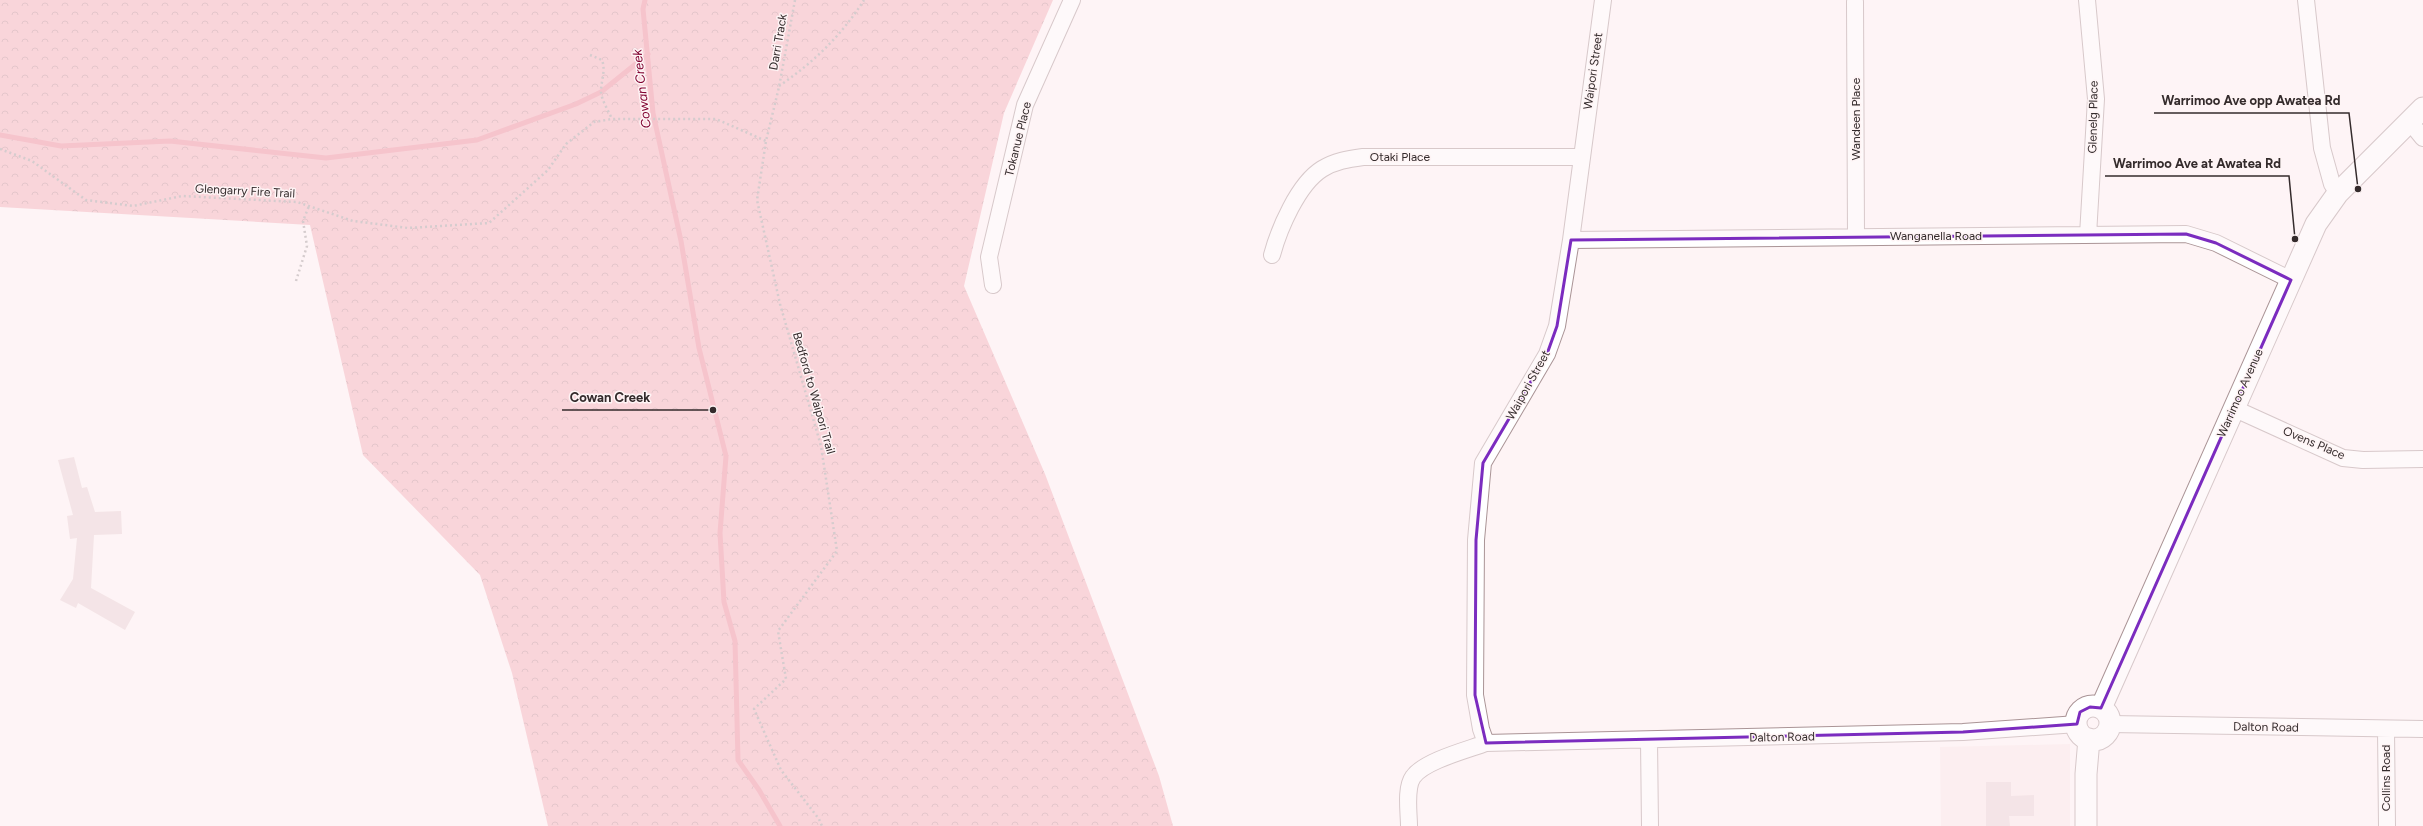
<svg xmlns="http://www.w3.org/2000/svg" width="2423" height="826" viewBox="0 0 2423 826" font-family="Figtree,sans-serif">
<style>
.built{fill:#fbe7e9}
.forest{fill:url(#forest-crowns)}
.lines{fill:none;stroke-linecap:round;stroke-linejoin:round}
.stream{stroke:#ed8a9a;stroke-width:5}
.building{fill:#e9d1d4}
.minor-casing{stroke:#aa9496;stroke-width:18}
.tertiary-casing{stroke:#aa9496;stroke-width:23}
.path{stroke:#a59c9d;stroke-width:2.5;stroke-dasharray:2 3;stroke-linecap:butt}
.minor{stroke:#fff;stroke-width:16}
.tertiary{stroke:#fff;stroke-width:21}
.marked{fill:none;stroke:#7b2cbf;stroke-width:3;stroke-linejoin:round}
.labels{text-anchor:middle;stroke-width:3;stroke-linejoin:round;paint-order:stroke}
.street-label{font-size:12px;fill:#342b2c;stroke:#fef4f5}
.water-label{font-size:13px;font-style:italic;fill:#800331;stroke:#fef4f5}
.leader{fill:none;stroke:#342b2c;stroke-width:1.5}
.callout-dot{fill:#342b2c;stroke:#fef4f5;stroke-width:1.5}
.callout-label{font-size:13px;text-anchor:middle;font-weight:bold;fill:#342b2c;stroke:#fef4f5;stroke-width:3;stroke-linejoin:round;paint-order:stroke}
</style>
<defs>
<pattern id="forest-crowns" width="20" height="18" patternUnits="userSpaceOnUse"><rect width="20" height="18" fill="#f4afb9"/><path d="M2 6a3 3 0 1 1 6 0M12 15a3 3 0 1 1 6 0" fill="none" stroke="#c68f97"/></pattern>
</defs>
<rect width="100%" height="100%" fill="#fef4f5"/>
<path class="built" d="M2070,744v82h-129l-1,-79z"/>
<path class="forest" d="M0,0h1053l-49,113 -40,173 81,188 114,302 14,50h-625l-36,-153 -32,-98 -117,-120 -53,-230 -310,-18z"/>
<g class="lines">
<path class="stream" d="M645,0l-2,9 10,104 28,128 18,107 27,108 -6,77 4,69 11,39 3,119 21,30 21,36
M0,135l61,11 109,-5 156,17 151,-18 99,-36 25,-12 47,-38"/>
</g>
<path class="building" d="M74,457l8,31 5,-1 8,25 26,-1 1,23 -28,1 -3,53 44,24 -10,18 -47,-27 -2,5 -16,-8 13,-21 4,-41 -7,1 -3,-23 6,-1 -15,-55z
M1986,782h25v14l23,-1v21h-25l1,10h-24z"/>
<g class="lines">
<g class="minor-casing">
<path id="minor" d="M2087,0l9,99 -8,136
M2306,0l16,148 10,36 6,9
M1855,2l1,235
M2410,122l13,16
M1571,240l615,-6 30,9 75,37
M1272,255c7,-26 26,-71 50,-86 13,-8 26,-10 41,-12h218
M993,285l-4,-28 36,-152 47,-105
M2233,408l110,50 20,2 60,-1
M2109,724l314,5
M2386,729l1,97
M1649,740l1,86
M1486,743l-5,-14 -6,-34 1,-155 7,-77 64,-109 10,-28 14,-86 32,-240
M1409,826c0,-13 -4,-38 4,-49 11,-16 54,-27 73,-34l477,-11 114,-8"/>
</g>
<g class="tertiary-casing">
<path id="tertiary" d="M2076 723a17 17 0 1 1 34 0a17 17 0 1 1-34 0Z
M2101,708l215,-484 22,-31 85,-85
M2086,826v-52l3,-35"/>
</g>
<path class="path" d="M795,0l-16,87 -13,54 -9,59 23,104 41,142 16,105 -59,80 8,48 -32,30 27,61 38,49 3,7
M590,55l12,5c4,11 -1,20 -1,32 1,9 7,18 11,27
M779,86c34,-23 63,-51 85,-86
M0,149l32,12 54,39 47,6 49,-10 115,6 56,19 55,7 81,-5 59,-53 18,-26 28,-22 18,-3h104l50,22
M296,281l11,-35 -4,-25 6,-15"/>
<use href="#minor" class="minor"/>
<use href="#tertiary" class="tertiary"/>
</g>
<path d="M0 0H2423V826H0ZM2186,234l30,9 75,37 -190,428 -11,-1 -10,5 -3,12 -114,8 -477,11 -11,-48 1,-155 7,-77 64,-109 10,-28 14,-86z" fill="#fef4f5" fill-opacity=".55" fill-rule="evenodd"/>
<path class="marked" d="M2186,234l30,9 75,37 -190,428 -11,-1 -10,5 -3,12 -114,8 -477,11 -11,-48 1,-155 7,-77 64,-109 10,-28 14,-86z"/>
<g class="labels">
<g class="street-label">
<text transform="translate(778 42) rotate(-80)" y="4">Darri Track</text>
<text transform="translate(1593 71) rotate(-82)" y="4">Waipori Street</text>
<text transform="translate(2093 117) rotate(-89)" y="4">Glenelg Place</text>
<text transform="translate(1856 119) rotate(-90)" y="4">Wandeen Place</text>
<text transform="translate(1018 139) rotate(-76)" y="4">Tokanue Place</text>
<text x="1400" y="161">Otaki Place</text>
<text transform="translate(245 191) rotate(3)" y="4">Glengarry Fire Trail</text>
<text x="1936" y="240">Wanganella Road</text>
<text transform="translate(1528 385) rotate(-61)" y="4">Waipori Street</text>
<text transform="translate(814 393) rotate(74)" y="4">Bedford to Waipori Trail</text>
<text transform="translate(2240 393) rotate(-66)" y="4">Warrimoo Avenue</text>
<text transform="translate(2314 443) rotate(23)" y="4">Ovens Place</text>
<text transform="translate(2266 727) rotate(1)" y="4">Dalton Road</text>
<text transform="translate(1782 737) rotate(-1)" y="4">Dalton Road</text>
<text transform="translate(2386 778) rotate(-90)" y="4">Collins Road</text>
</g>
<g class="water-label">
<text transform="translate(641 89) rotate(-97)" y="5">Cowan Creek</text>
</g>
</g>
<path class="leader" d="M2358 189L2349 113H2154M2295 239L2289 176H2105M713 410L658 410H562"/>
<g class="callout-dot">
<circle cx="2358" cy="189" r="4"/>
<circle cx="2295" cy="239" r="4"/>
<circle cx="713" cy="410" r="4"/>
</g>
<g class="callout-label">
<text x="2251" y="105">Warrimoo Ave opp Awatea Rd</text>
<text x="2197" y="168">Warrimoo Ave at Awatea Rd</text>
<text x="610" y="402">Cowan Creek</text>
</g>
</svg>
